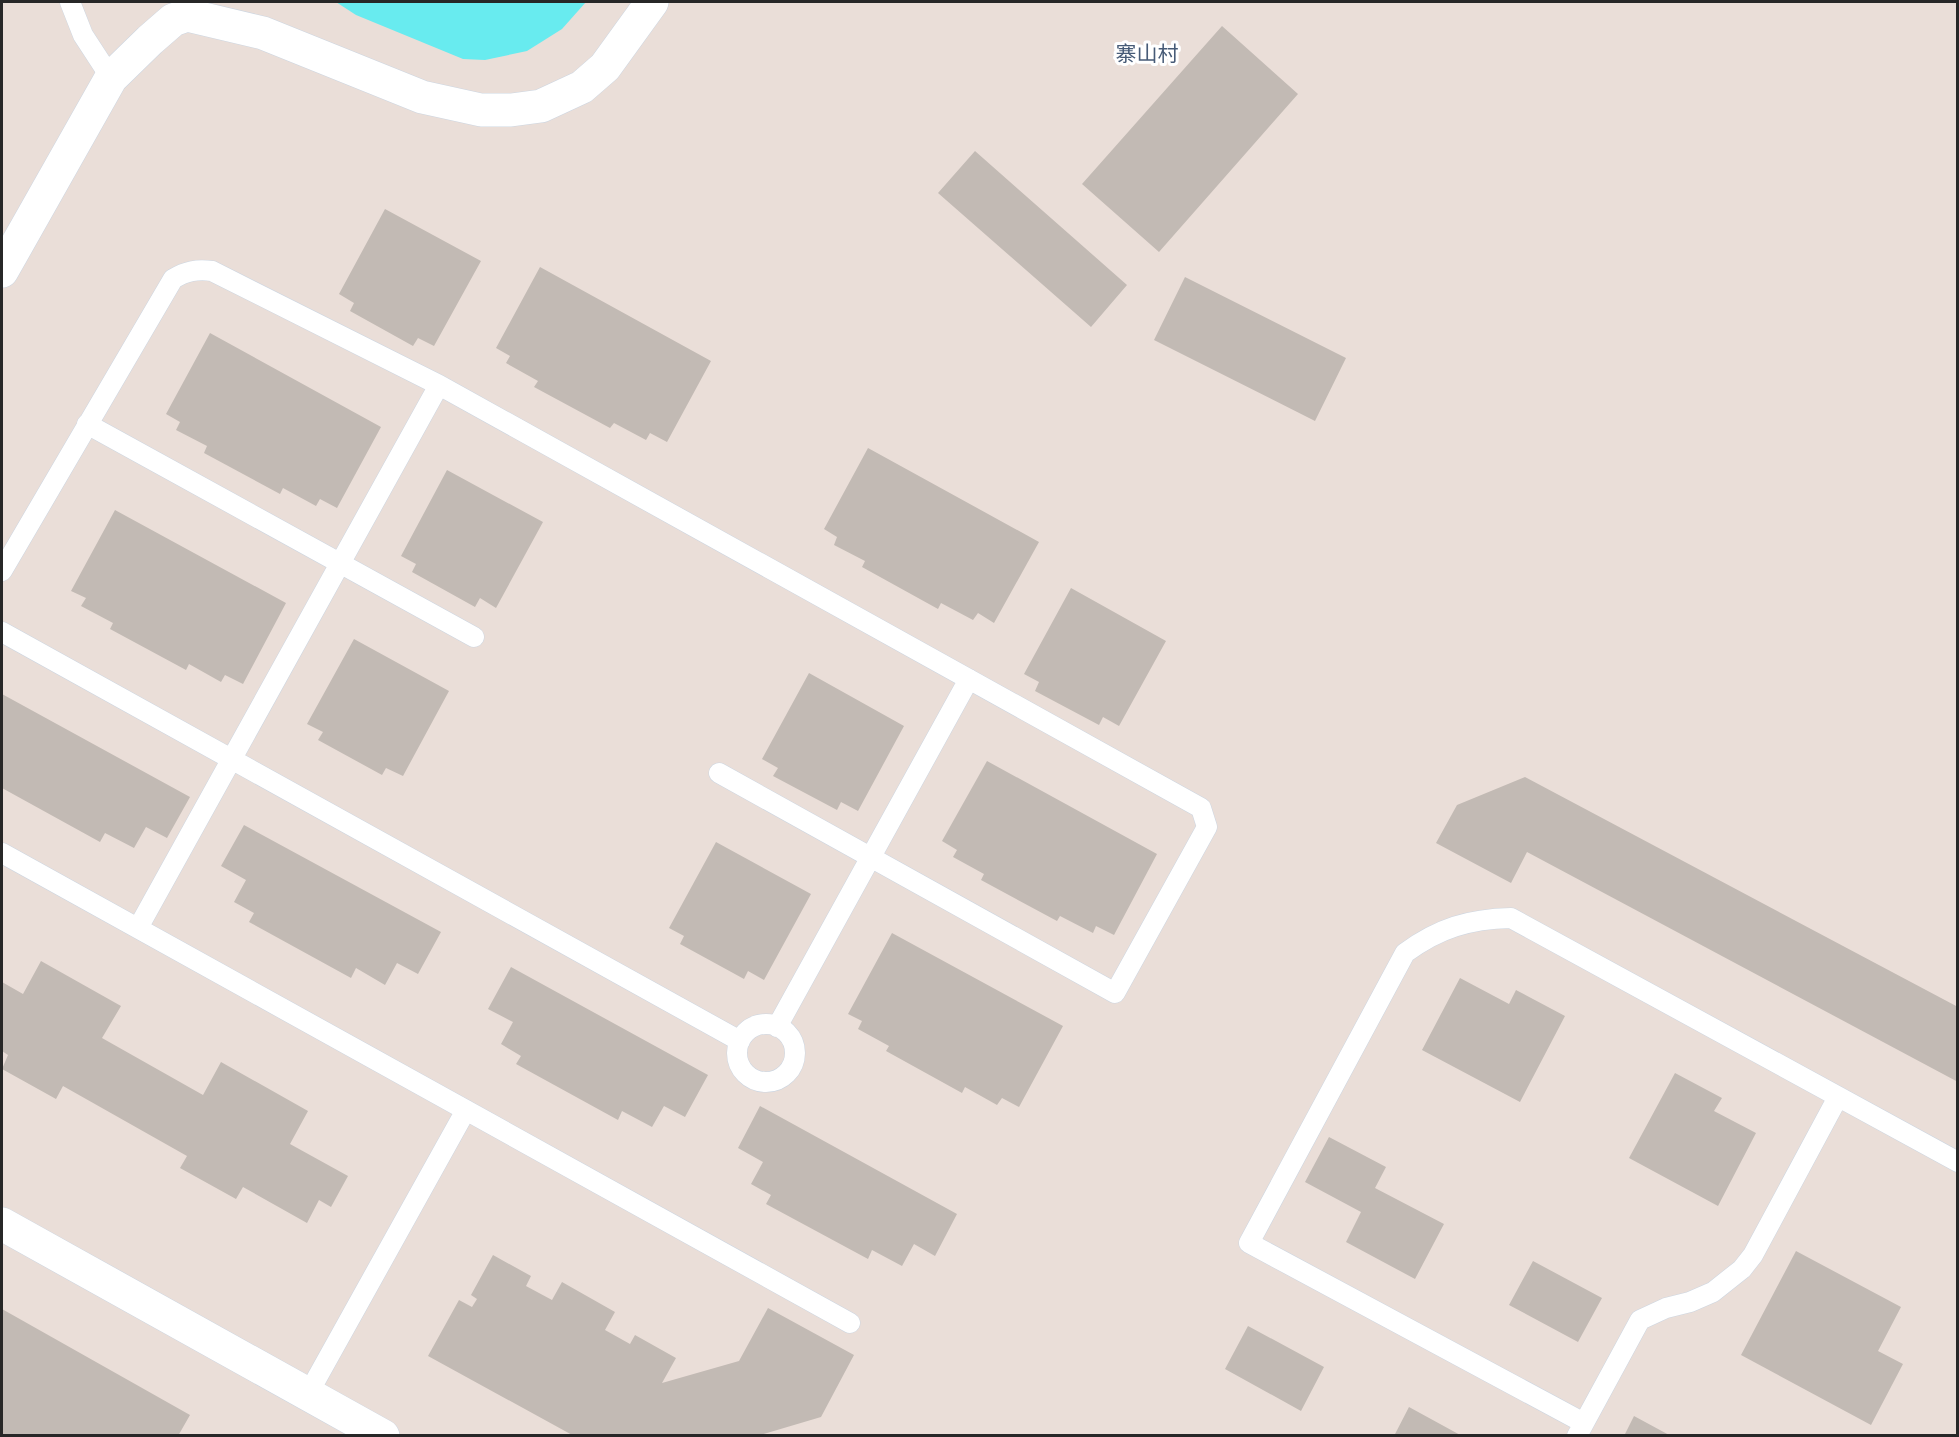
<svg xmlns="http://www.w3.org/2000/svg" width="1959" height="1437" viewBox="0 0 1959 1437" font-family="Poppins,'Noto Sans SC',sans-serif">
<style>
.water{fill:#68ebef}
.building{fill:#c2bab4}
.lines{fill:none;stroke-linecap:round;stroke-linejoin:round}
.service-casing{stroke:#cdd6e1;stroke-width:21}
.minor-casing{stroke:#cdd6e1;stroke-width:34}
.service{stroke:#fff;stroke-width:20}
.minor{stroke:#fff;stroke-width:33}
.labels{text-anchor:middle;stroke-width:6;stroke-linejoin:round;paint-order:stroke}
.quarter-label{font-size:21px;fill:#475b77;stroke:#fff}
</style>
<rect width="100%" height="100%" fill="#eaded8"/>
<path class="water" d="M336,2h250l-24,27 -35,22 -42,9 -22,-1 -107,-44z"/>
<path class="building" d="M1222,26l76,68 -139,158 -77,-68z
M975,151l152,134 -36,42 -153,-134z
M385,209l96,52 -47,85 -16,-8 -5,8 -63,-35 4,-8 -15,-9z
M540,267l171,94 -44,81 -17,-9 -4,7 -32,-17 -4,5 -76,-41 4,-6 -32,-18 4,-7 -14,-8z
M1185,277l161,81 -31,63 -161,-81z
M210,333l171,94 -44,81 -17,-9 -4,7 -33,-18 -3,6 -76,-41 3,-7 -31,-16 4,-8 -14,-8z
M868,448l171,94 -45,81 -16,-10 -5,7 -32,-17 -3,6 -76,-42 3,-6 -31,-16 3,-8 -13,-8z
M447,470l96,52 -47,86 -16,-10 -5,9 -63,-35 4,-8 -15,-8z
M115,510l171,93 -43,81 -18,-9 -4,7 -32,-18 -3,6 -76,-41 3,-6 -32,-17 5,-8 -15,-7z
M1071,588l95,53 -47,85 -16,-9 -4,8 -64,-34 4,-9 -15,-8z
M354,639l95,52 -46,85 -17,-8 -4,7 -64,-35 5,-8 -16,-8z
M809,673l95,53 -46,85 -17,-9 -4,8 -64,-34 5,-8 -16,-9z
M2,694l188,103 -23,41 -21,-11 -12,21 -29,-15 -5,9 -98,-54 1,-11 -1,-1z
M987,761l170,93 -43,81 -18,-9 -3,7 -33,-17 -3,5 -76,-41 3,-6 -31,-17 4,-7 -15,-9z
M1525,777l433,230v75l-431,-230 -16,31 -75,-40 21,-38z
M244,825l197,107 -23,42 -21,-11 -12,22 -29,-17 -5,10 -102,-56 5,-9 -20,-11 12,-22 -25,-14z
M716,842l95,52 -47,86 -16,-9 -4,8 -64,-35 4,-8 -15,-8z
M892,933l171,93 -44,81 -17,-9 -5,7 -32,-18 -3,6 -76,-42 3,-5 -31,-17 4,-8 -14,-7z
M41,961l80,45 -19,32 101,57 18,-33 87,49 -18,33 58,32 -17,31 -12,-7 -12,23 -64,-36 -7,12 -56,-31 7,-12 -124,-70 -7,13 -54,-30 6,-14 -6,-4v-69l21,12z
M511,967l197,108 -23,42 -21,-11 -12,21 -30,-16 -4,9 -102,-56 5,-8 -20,-12 12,-22 -25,-13z
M1460,978l49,26 7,-14 49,26 -45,86 -98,-52z
M1675,1073l47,25 -8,13 42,22 -38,73 -89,-48z
M760,1106l197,108 -22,42 -21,-12 -12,22 -30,-16 -4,9 -102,-55 5,-9 -20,-11 12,-22 -25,-14z
M1329,1137l57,30 -11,21 69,36 -29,55 -69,-37 15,-30 -56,-30z
M1796,1251l105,56 -23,44 25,13 -32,61 -130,-70z
M493,1255l38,21 -5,10 26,14 10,-18 53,30 -10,18 25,14 5,-9 41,23 -14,25 77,-22 29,-53 86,47 -33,62 -64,19h-183l-146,-80 31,-56 13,7 5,-8 -6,-4z
M1533,1261l69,37 -24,44 -69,-37z
M2,1309l188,106 -12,21h-176z
M1248,1326l76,41 -23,44 -76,-42z
M1409,1407l53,29h-68z
M1634,1416l37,20h-47z"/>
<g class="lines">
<g class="service-casing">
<path id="service" d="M70,2l13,33 28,43
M87,424l387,213
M2,571l171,-292c13,-8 24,-10 39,-8l227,114
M2,632l738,409
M2,853l848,470
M138,928l301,-543 762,423 6,19 -92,166 -396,-220
M737 1053a29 29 0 1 1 58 0a29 29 0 1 1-58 0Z
M777,1027l192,-348
M308,1394l158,-284
M1584,1423l-335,-180 156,-290c34,-25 64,-34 106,-35l447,244
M1577,1436l63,-116 26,-12 24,-6 23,-10 29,-23 11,-14 85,-158"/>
</g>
<g class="minor-casing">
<path id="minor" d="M2,271l109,-193 39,-38 23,-20 14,-5 76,18 159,64 59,13h30l30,-4 41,-19 23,-20 47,-65
M2,1224l381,212"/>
</g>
<use href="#service" class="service"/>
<use href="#minor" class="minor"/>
</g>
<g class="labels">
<g class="quarter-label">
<text x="1147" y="61">寨山村</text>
</g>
</g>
<rect width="1959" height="1437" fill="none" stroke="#272727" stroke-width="6"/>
</svg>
